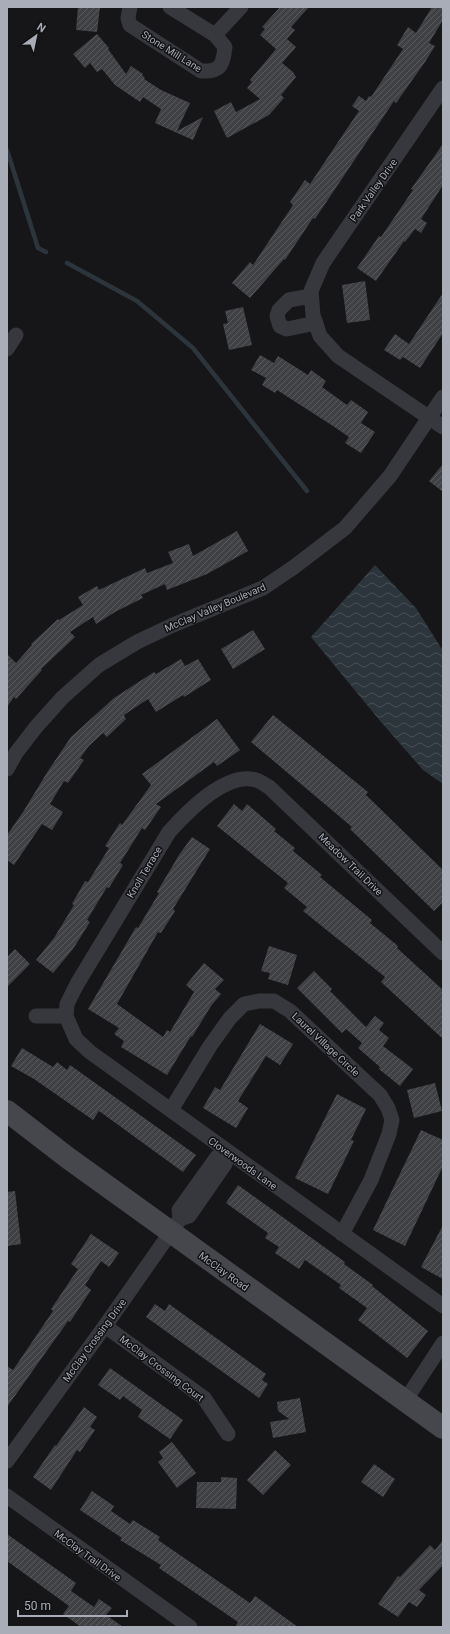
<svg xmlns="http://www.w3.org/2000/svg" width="450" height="1634" viewBox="0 0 450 1634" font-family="Roboto,sans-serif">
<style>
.water{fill:url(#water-waves)}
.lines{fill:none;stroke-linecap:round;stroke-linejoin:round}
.stream{stroke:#2c353c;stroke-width:4.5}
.building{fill:url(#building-hatch)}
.minor{stroke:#37383d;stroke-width:15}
.secondary{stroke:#45474d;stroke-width:22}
.labels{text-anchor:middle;stroke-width:3;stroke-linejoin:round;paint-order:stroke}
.street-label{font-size:10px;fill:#a8adb8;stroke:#111113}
</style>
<defs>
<pattern id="water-waves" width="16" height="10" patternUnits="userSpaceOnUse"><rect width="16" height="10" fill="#2c353c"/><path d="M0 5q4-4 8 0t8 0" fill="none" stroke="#485056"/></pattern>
<pattern id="building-hatch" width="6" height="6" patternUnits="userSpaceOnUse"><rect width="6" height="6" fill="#404145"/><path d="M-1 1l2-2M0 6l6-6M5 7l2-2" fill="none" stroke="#595a5e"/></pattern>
</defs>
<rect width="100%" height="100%" fill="#161618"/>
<path class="water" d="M375,565l41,43 27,43v133l-20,-14 -42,-48 -70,-85z"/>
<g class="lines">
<path class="stream" d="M7,150l31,98 8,4
M67,263l70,38 56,47 114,143"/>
</g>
<path class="building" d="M78,7h22l-3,25 -21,-2z
M280,7h29l-18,20 4,3 -8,9 9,8 -14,16 11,9 3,5 -15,18 3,3 -15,17 -42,23 -13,-27 17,-9 5,10 24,-13 -13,-11 5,-6 -2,-2 26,-31 -16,-14 5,-6 -3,-2z
M432,7h11v13l-14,23 6,3 -10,16 -29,41 -2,-2 -79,118 -2,-1 -28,42 -1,-1 -34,39 -18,-15 18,-21 3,3 40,-60 -3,-3 15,-22 5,4 34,-51 15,-22 -7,-5 7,-10 7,5 3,-5 2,1 32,-48 -6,-4 11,-18 8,6z
M97,34l12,14 -1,1 18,25 5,-8 12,8 -1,1 3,3 -1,1 17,11 29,13 -13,28 26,-14 -10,23 -38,-17 6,-14 -18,-12 -3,5 -25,-17 -13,-16 -5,3 -7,-9 -5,5 -12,-14z
M443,144v41l-22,34 6,4 -6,10 -6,-4 -10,13 -1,-1 -28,40 -19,-13 22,-32 2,1 32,-47 -2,-1z
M365,281l5,39 -23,3 -5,-38z
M443,293v40l-23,35 -17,-11 -3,3 -16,-10 11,-16 14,10z
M243,307l9,38 -23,5 -6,-26 5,-1 -3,-12z
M260,355l14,8 4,-7 30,19 3,-5 15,11 -4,6 25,18 4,-5 17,12 -7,11 14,9 -14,21 -16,-10 4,-6 -16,-11 -56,-36 -2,3 -13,-8 4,-7 -15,-8z
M443,464v28l-14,-11z
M237,531l11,20 -41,23 -40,16 -2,-6 -24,11 2,3 -28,14 -19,12 -3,-7 -23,15 5,5 -34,32 1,1 -26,29 -2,-2 -7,10v-53l9,9 16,-18 -1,-1 27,-25 1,1 24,-15 -5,-8 19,-11 2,4 46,-22 2,5 26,-10 -5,-11 21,-8 4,12z
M253,630l12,19 -32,20 -12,-20z
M181,659l4,7 13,-7 13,21 -27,17 -1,-2 -27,17 -8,-13 -24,16 2,4 -19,18 -4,-4 -14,13 -9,12 4,2 -16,23 -4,-2 -14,23 13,8 -11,18 -10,-6 -28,41 -7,-5v-25l16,-23 25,-41 23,-34 43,-39 40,-26 2,2z
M273,715l95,77 -2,3 77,75v32l-9,9 -84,-82 2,-2 -101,-85z
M217,719l23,31 -23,16 -3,-4 -58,42 5,3 -16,23 -3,-2 -22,35 3,2 -14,23 -2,-1 -20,33 3,2 -17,27 -20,24 -17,-13 18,-22 20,-33 -2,-1 13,-23 3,1 21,-34 -4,-2 15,-23 2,2 29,-40 -9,-11z
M234,804l8,7 5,-7 29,25 -2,2 21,17 -2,3 29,24 -2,2 52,43 -2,3 28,23 -1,2 46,42v49l-62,-57 4,-5 -82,-66 4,-4 -23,-19 4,-5 -71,-57z
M192,837l18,12 -37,60 2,2 -14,22 -3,-1 -41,72 46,33 4,-7 3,2 24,-40 -8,-7 18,-22 20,17 -9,9 6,5 -10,12 -19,31 -1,-1 -24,39 -46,-28 3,-6 -10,-7 5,-6 -31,-19 48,-82 2,1 21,-35 -2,-1 22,-37z
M269,946l28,9 -9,30 -20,-6 2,-6 -9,-2z
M15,949l15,15 -23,23v-30z
M314,971l18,18 -2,2 36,36 9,-11 9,7 -5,7 10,8 -6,8 30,23 -13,17 -21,-17 1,-2 -22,-19 4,-5 -16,-14 -4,4 -45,-45z
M260,1024l33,20 -13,21 -14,-9 -28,45 10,7 -12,20 -33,-20 12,-21 5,3z
M22,1048l31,19 4,-5 10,8 3,-5 126,90 -13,17 -84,-61 -6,9 -59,-41 -23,-13z
M435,1083l7,28 -28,7 -7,-28z
M337,1094l29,15 -15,31 3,1 -26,53 -33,-16z
M421,1130l22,10v26l-38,80 -32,-16z
M238,1185l107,77 -1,2 29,21 -1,1 56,45 -21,27 -49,-38 9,-12 -28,-20 2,-3 -36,-25 -6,9 -24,-16 4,-6 -14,-9 3,-5 -42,-30z
M15,1191l6,53 -14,2v-54z
M443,1225v54l-22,-12z
M91,1234l28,19 -10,14 -8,-6 -16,24 6,5 -21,32 -2,-1 -61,86v-41l6,4 40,-59 -2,-2 27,-40 -7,-5z
M155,1304l10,7 4,-7 97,70 -4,6 6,4 -9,14 -113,-81z
M110,1368l73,52 -13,19 -32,-22 4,-7 -19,-14 -3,4 -22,-15z
M300,1398l6,34 -33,6 -3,-16 19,-3 -11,-8 -1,-9z
M84,1407l13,10 -7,10 5,3 -15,22 -3,-2 -26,40 -18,-13 22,-32 1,1z
M172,1442l24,31 -19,15 -19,-26 5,-4 -4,-6z
M275,1450l16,15 -28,30 -16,-15z
M374,1464l21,15 -12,18 -22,-15z
M221,1477l16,1 -1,31 -40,-1 1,-26h24z
M92,1491l22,15 -3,5 19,13 3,-4 27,17 -2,3 92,63 5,-7 43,31h-63l3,-5 -79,-54 2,-3 -41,-25 2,-2 -42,-28z
M7,1534l69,49 -5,8 23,16 5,-8 13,9 -6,7 17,12h-42l-18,-13 6,-8 -62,-45z
M443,1540v25l-24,25 7,5 -9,12 -8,-5 -11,15 -20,-13 20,-28 2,1 30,-32 5,5z"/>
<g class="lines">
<path class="minor" d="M130,7l-2,11 2,7 71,46c20,1 22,-6 24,-24l-10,-12 -45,-28
M215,35l26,-28
M443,88l-120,175 -12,28 2,24 7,21 18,20 105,71
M311,296l-22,4 -10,10 -2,6 3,10 7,3 29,-6
M7,349l9,-14
M7,769l9,-16 20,-26 27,-30 36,-32 38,-23 36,-17 90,-37 31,-21 51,-39 45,-52 53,-79
M443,953l-174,-166c-4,-2 -9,-6 -13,-7 -30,-9 -69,32 -87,52l-92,152 -10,20 -1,12 10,23 14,13 353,254
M36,1016h30
M171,1110l39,-64 20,-28 14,-14 15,-3h15l16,10 90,84 8,13 4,12 -3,14 -18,46 -29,54
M180,1219l-1,-9 38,-53 11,-5
M105,1326l99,72 24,36
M405,1401l38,-58
M7,1461l98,-135 75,-107 9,-3 36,-52 3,-12
M7,1496l183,131"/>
<path class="secondary" d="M7,1111l61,47 375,270"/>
</g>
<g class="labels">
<g class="street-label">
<text transform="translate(172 51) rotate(32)" y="4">Stone Mill Lane</text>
<text transform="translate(373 190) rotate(-55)" y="4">Park Valley Drive</text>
<text transform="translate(215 607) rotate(-23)" y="4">McClay Valley Boulevard</text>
<text transform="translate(351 864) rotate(44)" y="4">Meadow Trail Drive</text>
<text transform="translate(144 872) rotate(-59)" y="4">Knoll Terrace</text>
<text transform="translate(326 1044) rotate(43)" y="4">Laurel Village Circle</text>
<text transform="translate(243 1163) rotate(36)" y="4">Cloverwoods Lane</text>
<text transform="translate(224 1271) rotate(36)" y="4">McClay Road</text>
<text transform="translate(94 1340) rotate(-54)" y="4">McClay Crossing Drive</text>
<text transform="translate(162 1368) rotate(37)" y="4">McClay Crossing Court</text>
<text transform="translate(88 1555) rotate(36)" y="4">McClay Trail Drive</text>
</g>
</g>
<rect width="450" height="1634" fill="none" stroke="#a8adb8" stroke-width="16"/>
<g transform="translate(36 36) rotate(33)" stroke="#111113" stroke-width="3" paint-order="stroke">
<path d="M0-3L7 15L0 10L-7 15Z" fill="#a8adb8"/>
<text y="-6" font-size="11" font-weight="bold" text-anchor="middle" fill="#a8adb8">N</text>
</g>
<path d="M18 1610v6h109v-6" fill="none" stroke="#a8adb8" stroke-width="2"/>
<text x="24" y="1610" font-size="12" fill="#a8adb8" stroke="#111113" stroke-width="3" paint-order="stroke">50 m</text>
</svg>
